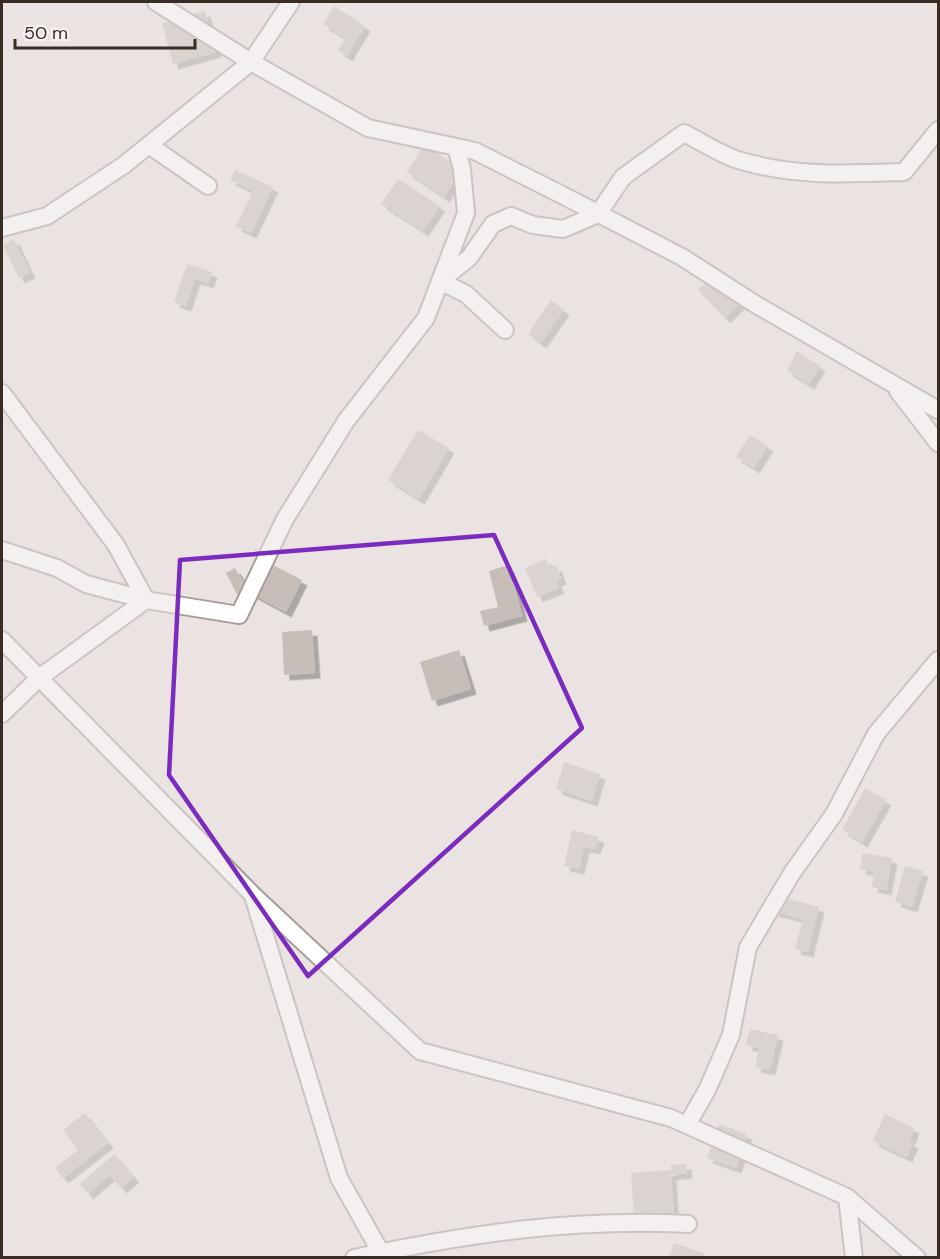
<svg xmlns="http://www.w3.org/2000/svg" width="940" height="1259" viewBox="0 0 940 1259" font-family="'DM Sans',sans-serif">
<style>
.building{fill:#c7beba;filter:url(#shadow)}
.lines{fill:none;stroke-linecap:round;stroke-linejoin:round}
.minor-casing{stroke:#a69d99;stroke-width:20}
.minor{stroke:#fff;stroke-width:16}
.marked{fill:none;stroke:#7b2cbf;stroke-width:4.5;stroke-linejoin:round}
</style>
<defs>
<filter id="shadow"><feDropShadow dx="5.5" dy="5.5" stdDeviation="0" flood-color="#0004"/></filter>
</defs>
<rect width="100%" height="100%" fill="#eae3e1"/>
<path class="building" d="M334,6l31,20 -18,30 -9,-6 7,-12 -22,-14z
M205,11l11,41 -43,12 -11,-41z
M424,145l38,24 -18,28 -37,-25z
M235,170l38,17 -22,46 -15,-7 17,-35 -23,-11z
M398,179l42,27 -17,25 -42,-27z
M14,239l16,34 -11,5 -16,-33z
M187,264l25,8 -4,11 -13,-4 -9,27 -12,-4z
M713,276l26,28 -14,14 -27,-28z
M551,300l13,10 -23,33 -13,-9z
M797,351l23,15 -11,18 -22,-13z
M418,430l31,18 -30,51 -31,-19z
M750,435l18,11 -14,22 -18,-11z
M546,559l3,9 7,-3 5,14 -5,2 3,7 -22,9 -12,-29z
M265,561l37,19 -16,32 -37,-20z
M509,565l13,51 -38,10 -4,-15 18,-4 -9,-36z
M235,568l14,24 -10,6 -13,-25z
M312,630l3,43 -31,2 -2,-43z
M459,650l12,39 -39,12 -12,-39z
M564,762l36,12 -8,27 -36,-12z
M865,788l21,12 -24,42 -20,-12z
M572,830l27,7 -4,12 -11,-2 -5,22 -15,-3z
M863,853l29,5 -6,32 -14,-3 2,-16 -14,-2z
M905,866l18,5 -11,36 -17,-5z
M778,896l41,11 -11,45 -13,-3 8,-30 -30,-8z
M750,1029l28,6 -8,35 -15,-3 4,-19 -13,-3z
M85,1113l23,30 -45,35 -8,-10 23,-18 -15,-20z
M885,1114l29,14 -5,13 4,2 -6,14 -34,-16z
M719,1124l28,10 -11,34 -29,-10z
M114,1154l20,23 -13,11 -11,-13 -22,19 -8,-10z
M686,1164l1,9 -16,2 3,43 -40,2 -3,-47 40,-3v-5z
M674,1243l30,10 -1,5h-34z"/>
<g class="lines">
<g class="minor-casing">
<path id="minor" d="M156,2l95,60 117,66 107,23 95,48 112,58 73,47 183,106
M149,145l59,41
M2,228l45,-12 77,-51 127,-103 40,-60
M505,330l-39,-36 -26,-13 29,-23 24,-34 18,-8 22,9 30,4 35,-15 25,-37 61,-44c18,9 36,21 54,27 56,17 109,14 166,12l34,-42
M898,391l40,52
M2,393l114,152 30,55
M2,550l55,18 29,16 60,16
M2,640l251,255 167,156 251,67 176,79 70,61
M2,714l37,-36 107,-78 93,15 46,-96 61,-98 80,-103 40,-105 -4,-44 -6,-22
M253,896l86,282 45,80
M687,1125l20,-35 24,-55 17,-88 44,-74 42,-59 42,-80 62,-74
M847,1197l7,61
M354,1258c111,-24 221,-40 334,-34"/>
</g>
<use href="#minor" class="minor"/>
</g>
<path d="M0 0H940V1259H0ZM494,535l88,193 -274,248 -139,-201 11,-215z" fill="#eae3e1" fill-opacity=".55" fill-rule="evenodd"/>
<path class="marked" d="M494,535l88,193 -274,248 -139,-201 11,-215z"/>
<rect width="940" height="1259" fill="none" stroke="#382c24" stroke-width="6"/>
<path d="M15 39v9h180v-9" fill="none" stroke="#382c24" stroke-width="3"/>
<text x="24" y="39" font-size="18" fill="#382c24" stroke="#f7f2f1" stroke-width="4.5" paint-order="stroke">50 m</text>
</svg>
